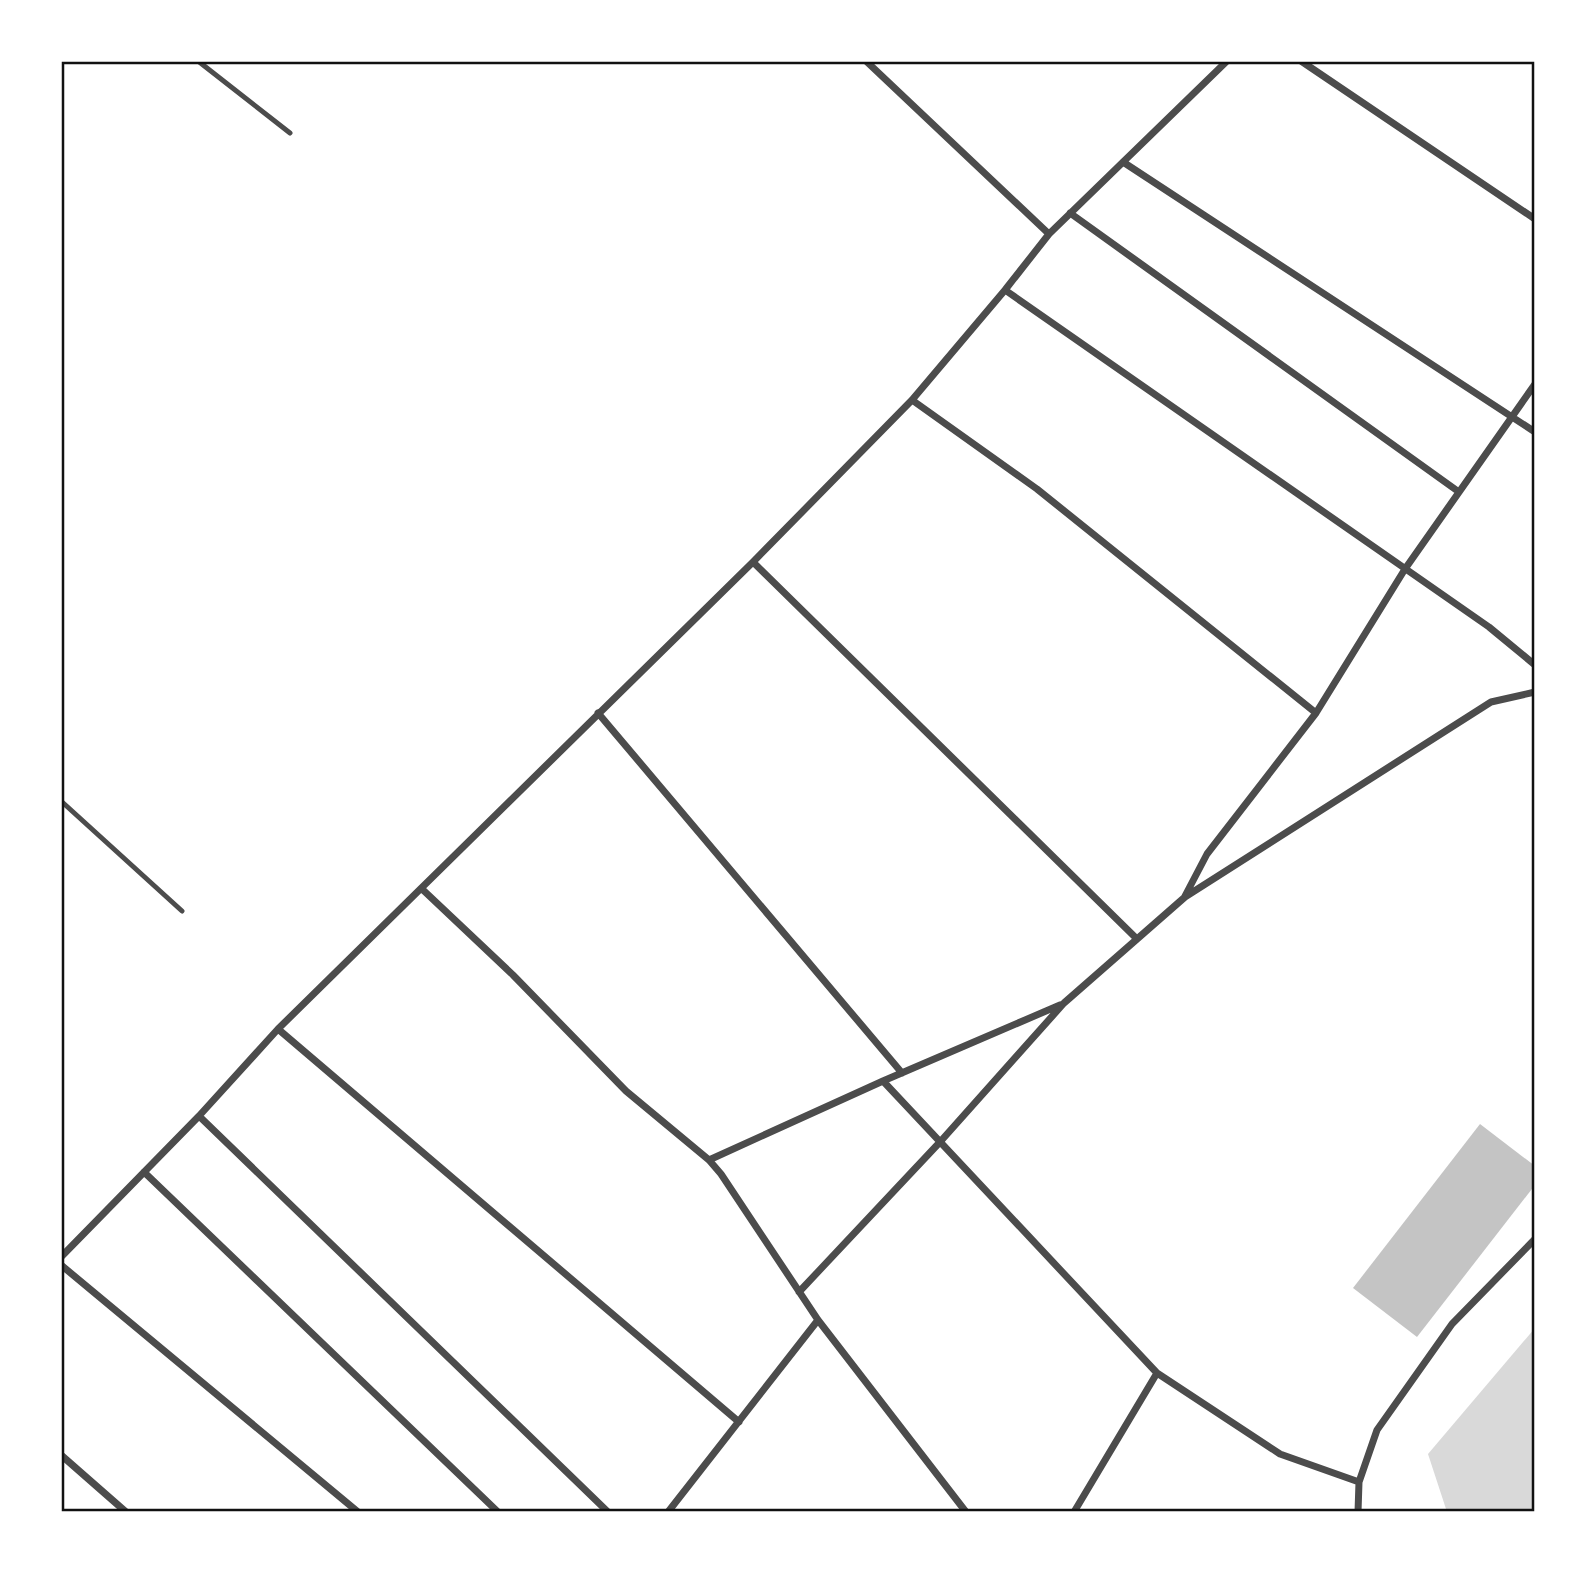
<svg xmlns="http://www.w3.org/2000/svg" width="1596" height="1573" viewBox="0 0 1596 1573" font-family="Ubuntu,sans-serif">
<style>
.water{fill:#d9d9d9}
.building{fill:#c4c4c4}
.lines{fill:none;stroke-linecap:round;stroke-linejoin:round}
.service{stroke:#4c4c4c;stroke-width:5}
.minor{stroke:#4c4c4c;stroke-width:7}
.neatline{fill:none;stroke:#111;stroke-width:2.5}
</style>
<rect width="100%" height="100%" fill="#fff"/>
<path class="water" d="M1535,1328v184h-88l-19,-58z"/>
<path class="building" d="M1480,1124l55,42v19l-118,152 -64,-49z"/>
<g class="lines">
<path class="service" d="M198,61l92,72
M61,801l121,110"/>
<path class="minor" d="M866,61l183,173
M1301,61l234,158
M1123,162l412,270
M1070,213l389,279
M1005,290l484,337 46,38
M912,400l125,89 279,224
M753,562l384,377
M598,713l304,360
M422,889l91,86 113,116 83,69 12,14 97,146 148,192
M1185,896l22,-42 109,-141 89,-144 130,-185
M278,1029l461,393
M883,1081l274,292
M199,1116l409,396
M709,1160l174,-79 177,-76
M144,1172l354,340
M61,1257l138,-141 79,-87 475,-467 159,-162 93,-110 44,-56 178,-173
M61,1265l297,247
M799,1292l141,-150 124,-139 121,-106 306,-195 44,-10
M61,1455l65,57
M668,1512l150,-192
M1074,1512l83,-139 123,81 79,28
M1358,1512l1,-30 18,-52 75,-106 83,-85"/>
</g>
<rect width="1596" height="1573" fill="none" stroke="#ffffff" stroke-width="126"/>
<rect x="63" y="63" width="1470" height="1447" class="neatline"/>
</svg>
